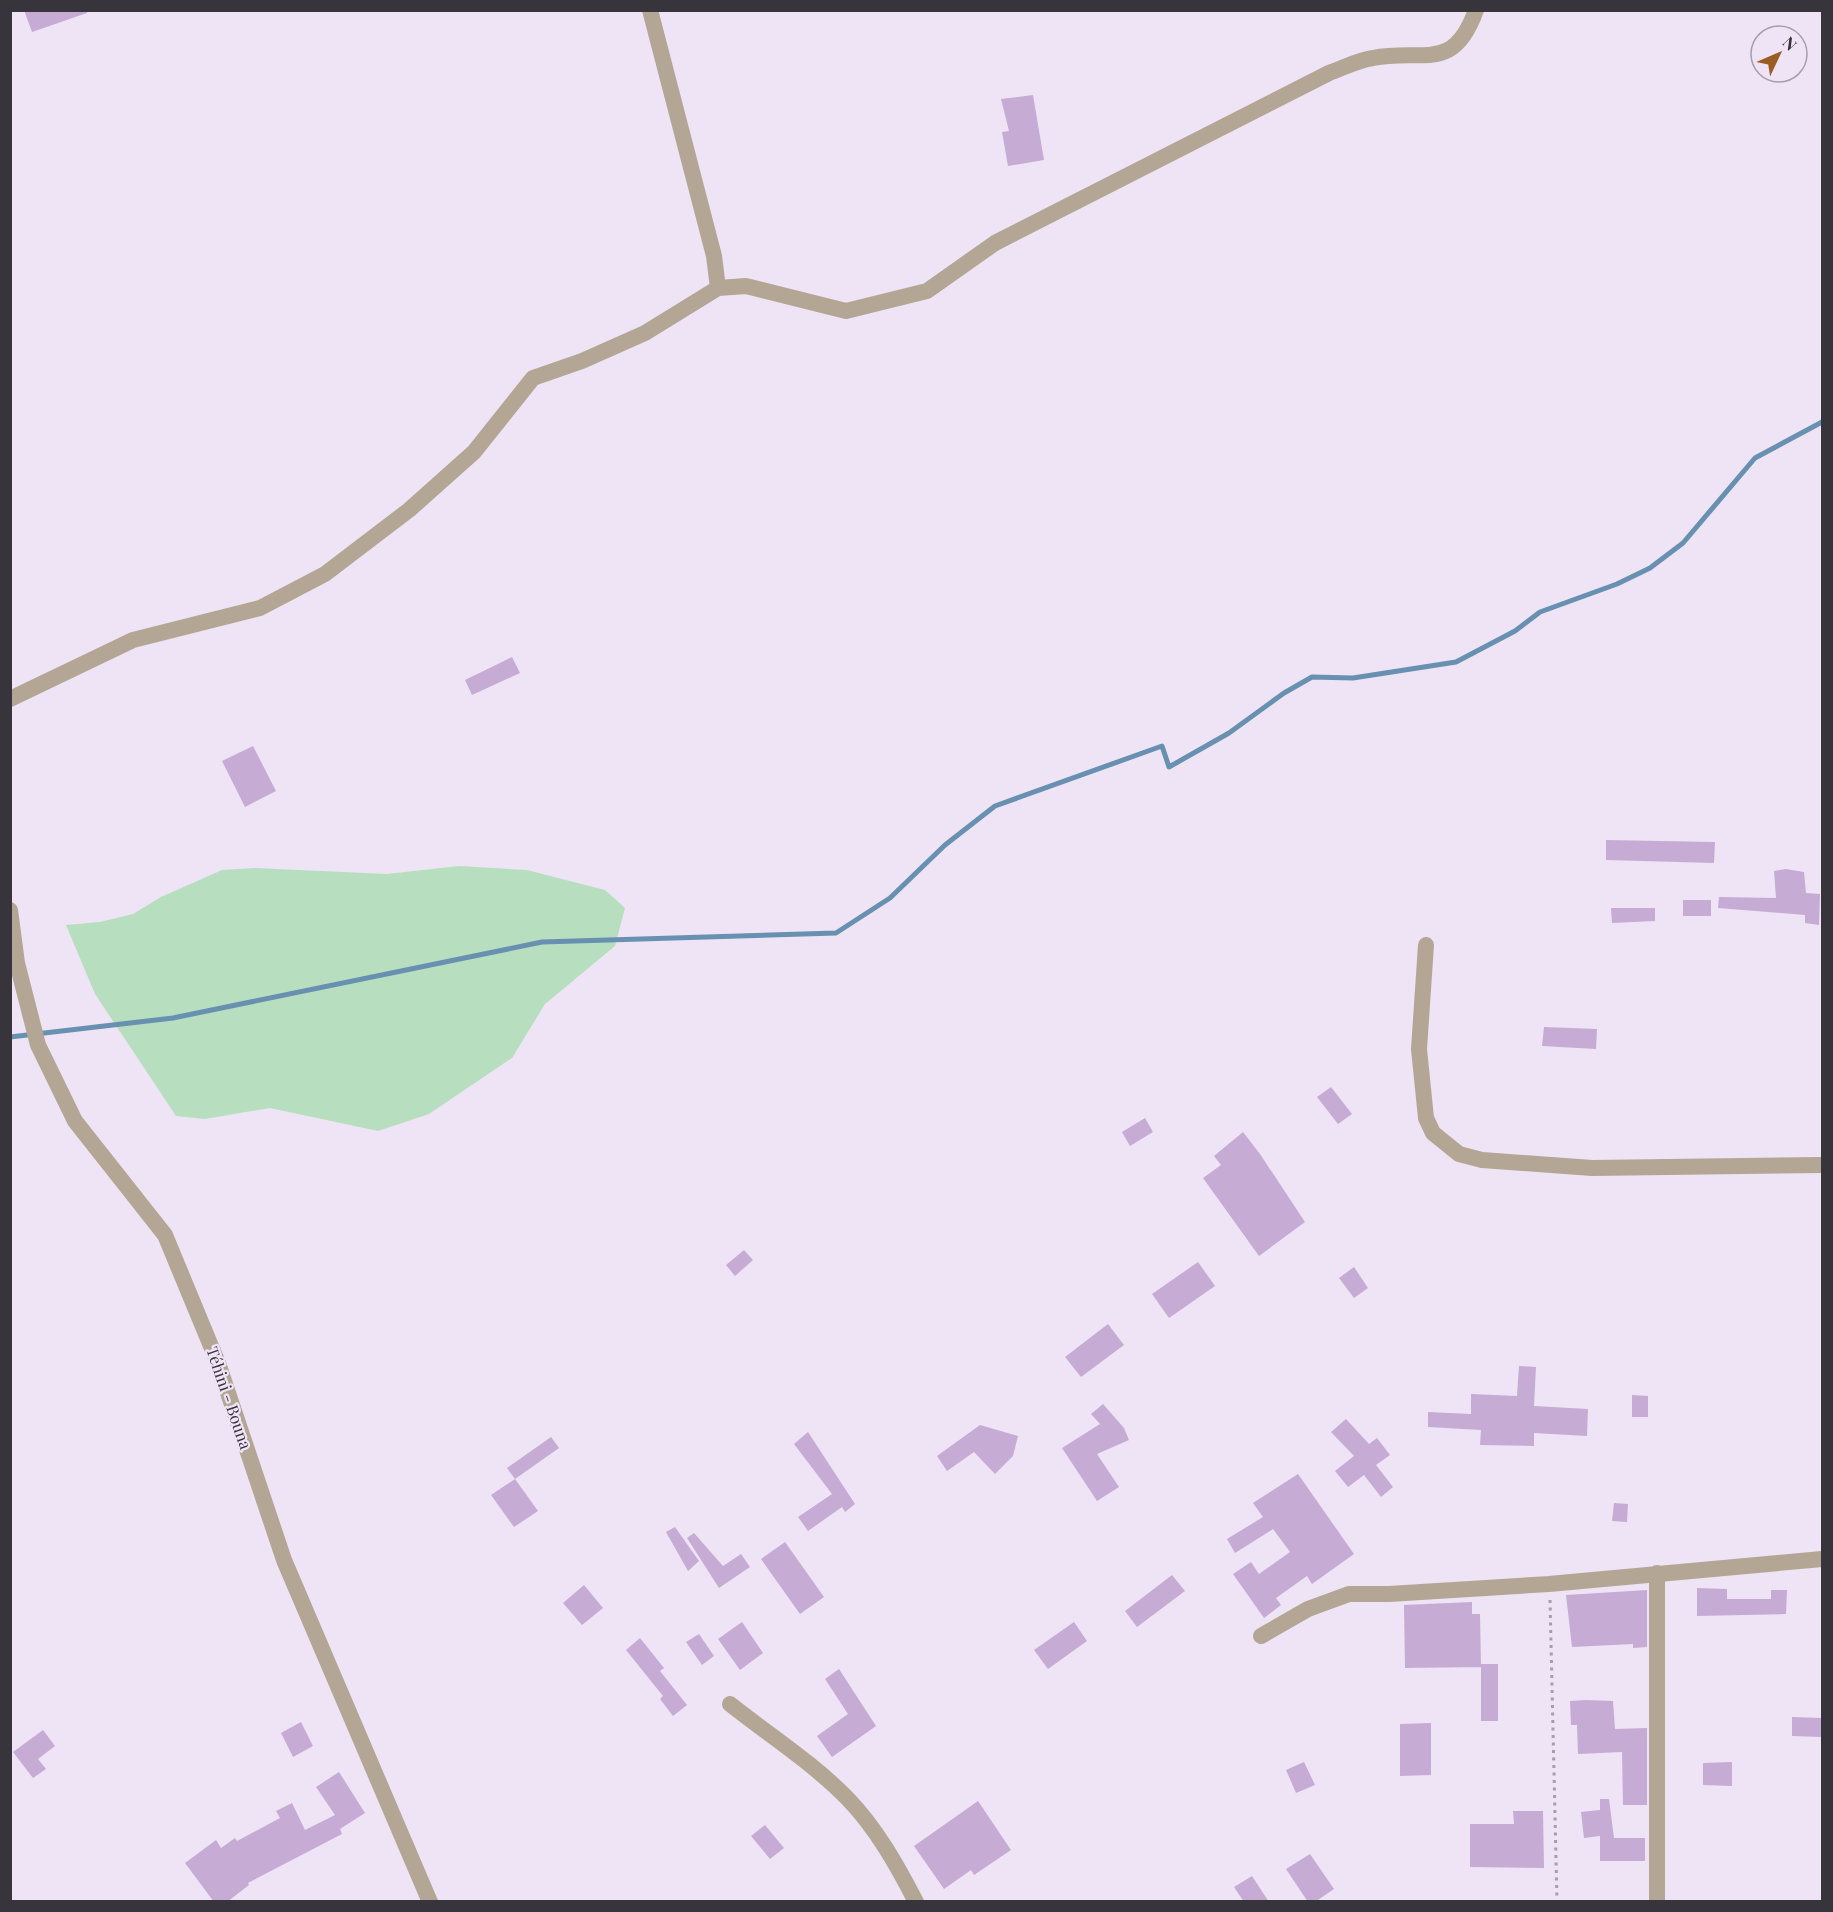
<svg xmlns="http://www.w3.org/2000/svg" width="1833" height="1912" viewBox="0 0 1833 1912" font-family="'Playfair Display',serif">
<style>
.green{fill:#b7debf}
.lines{fill:none;stroke-linecap:round;stroke-linejoin:round}
.stream{stroke:#6890b0;stroke-width:5}
.building{fill:#c6abd5}
.path{stroke:#a49daa;stroke-width:3;stroke-dasharray:3 4.5;stroke-linecap:butt}
.minor{stroke:#b3a694;stroke-width:16}
.tertiary{stroke:#b3a694;stroke-width:16}
.labels{text-anchor:middle;stroke-width:4.5;stroke-linejoin:round;paint-order:stroke}
.street-label{font-size:16px;fill:#38343b;stroke:#eee4f5}
</style>
<rect width="100%" height="100%" fill="#eee4f5"/>
<path class="green" d="M459,866l68,4 78,20 20,18 -10,38 -70,58 -33,54 -83,56 -51,17 -108,-23 -65,11 -29,-3 -81,-122 -29,-69 34,-3 33,-8 28,-17 61,-27 33,-2 132,6z"/>
<g class="lines">
<path class="stream" d="M10,1037l163,-19 369,-76 294,-9 54,-35 55,-53 50,-39 167,-60 7,21 60,-34 55,-40 28,-16 41,1 103,-16 59,-31 25,-19 77,-28 33,-16 33,-25 72,-85 67,-36"/>
</g>
<path class="building" d="M24,10h63v3l-55,19z
M1033,95l11,65 -36,6 -6,-34 7,-1 -8,-32z
M512,657l8,16 -48,22 -7,-15z
M253,746l23,45 -31,16 -23,-46z
M1606,840l109,2 -1,21 -108,-3z
M1786,869l18,3 2,21 14,1 -1,31 -14,-2v-8l-87,-7 1,-11 57,1 -2,-27z
M1683,900h28v16h-28z
M1611,908h44v13l-43,2z
M1544,1027l53,2 -1,20 -54,-3z
M1331,1087l21,27 -14,10 -21,-27z
M1145,1118l8,14 -23,14 -8,-14z
M1243,1132l17,22 45,68 -46,34 -56,-78 18,-13 -7,-9z
M744,1250l9,10 -18,16 -9,-11z
M1198,1262l17,24 -46,32 -17,-24z
M1354,1267l14,21 -14,10 -15,-20z
M1108,1324l16,21 -43,32 -16,-20z
M1519,1366l17,1 -2,39 54,3 -1,27 -53,-3v13l-54,-1 1,-15 -53,-3v-15l43,2v-20l46,2z
M1632,1395l16,1v21h-16z
M1103,1404l21,24 5,12 -32,14 22,33 -22,14 -35,-53 38,-24 -9,-10z
M1346,1419l23,25 8,-6 13,17 -14,10 17,22 -12,10 -17,-22 -16,12 -13,-16 19,-15 -23,-24z
M980,1425l38,11 -5,20 -18,18 -21,-22 -27,19 -10,-15z
M808,1432l47,72 -10,8 -3,-5 -34,24 -10,-14 34,-23 -38,-50z
M551,1437l8,11 -44,31 -8,-11z
M1298,1474l56,80 -42,30 -5,-8 -31,22 5,7 -17,13 -31,-44 18,-12 8,12 31,-22 -17,-23 -38,24 -8,-14 36,-22 -10,-14z
M515,1479l23,32 -24,16 -23,-32z
M1614,1503l14,1 -1,18 -15,-1z
M675,1527l24,34 -11,10 -22,-39z
M694,1533l29,33 18,-12 9,13 -31,21 -32,-50z
M785,1542l39,55 -24,17 -39,-55z
M1172,1575l13,16 -48,36 -12,-16z
M584,1585l19,23 -21,17 -19,-22z
M1697,1588l30,1v10h44v-9h16l-1,24 -89,2z
M1647,1590v57l-14,1v-4l-61,3 -6,-52z
M1472,1602v12h8l1,53 -76,1 -1,-63z
M742,1622l21,31 -23,17 -22,-31z
M1074,1622l13,19 -39,28 -14,-19z
M699,1634l15,22 -12,9 -16,-23z
M640,1638l24,30 -4,3 27,34 -14,11 -13,-17 3,-3 -37,-46z
M1481,1664h17v57h-17z
M839,1669l37,57 -44,31 -15,-21 31,-22 -23,-35z
M1586,1700l27,1 2,28 32,-1v77h-24l-1,-53 -44,2 -1,-29h-6l-1,-24z
M1792,1717l30,1v19l-30,-1z
M301,1722l12,24 -20,11 -12,-24z
M1431,1723v52l-31,1v-52z
M43,1730l12,16 -17,13 8,10 -13,9 -20,-26z
M1304,1762l11,23 -19,8 -10,-23z
M1732,1762v24l-29,-1v-22z
M339,1772l26,41 -25,16 2,5 -94,49 1,2 -22,17h-13l-29,-39 31,-23 5,8 14,-10 2,3 43,-23 -4,-7 16,-8 13,27 30,-15 -19,-28z
M1600,1799h9l5,39h31v23h-45v-25l-16,2 -3,-26 19,-2z
M978,1801l33,49 -37,25 -3,-5 -27,19 -30,-43z
M1513,1811h30l1,57 -74,-1v-43h44z
M765,1825l19,23 -14,11 -19,-23z
M1310,1854l24,35 -19,13h-7l-22,-33z
M1252,1876l17,26h-25l-10,-15z"/>
<g class="lines">
<path class="path" d="M1550,1600l7,302"/>
<path class="minor" d="M650,10l64,246 4,32
M10,699l123,-59 127,-32 65,-34 84,-64 65,-58 59,-74 49,-17 63,-28 73,-45 28,-2 100,25 81,-20 68,-48 334,-170c14,-5 29,-13 44,-15 50,-10 80,16 103,-48
M1426,945l-7,104 7,69 7,15 26,21 23,6 110,8 230,-3
M1657,1573v329
M1261,1636l47,-27 41,-15h40l160,-10 273,-25
M730,1704c39,31 83,59 118,95 28,29 49,66 68,103"/>
<path class="tertiary" d="M10,910l7,53 21,82 37,76 90,114 53,128 66,197 146,342"/>
</g>
<g class="labels">
<g class="street-label">
<text transform="translate(229 1398) rotate(71)" y="6">Téhini - Bouna</text>
</g>
</g>
<rect width="1833" height="1912" fill="none" stroke="#38343b" stroke-width="24"/>
<g transform="translate(1779 54) rotate(46)"><circle r="28" fill="#eee4f5" stroke="#a59eab" stroke-width="1.5"/>
<path d="M0-4.5L10 22L0 15L-10 22Z" fill="#9c5d25"/>
<text y="-9" font-size="16" font-weight="bold" text-anchor="middle" fill="#38343b">N</text>
</g>
</svg>
